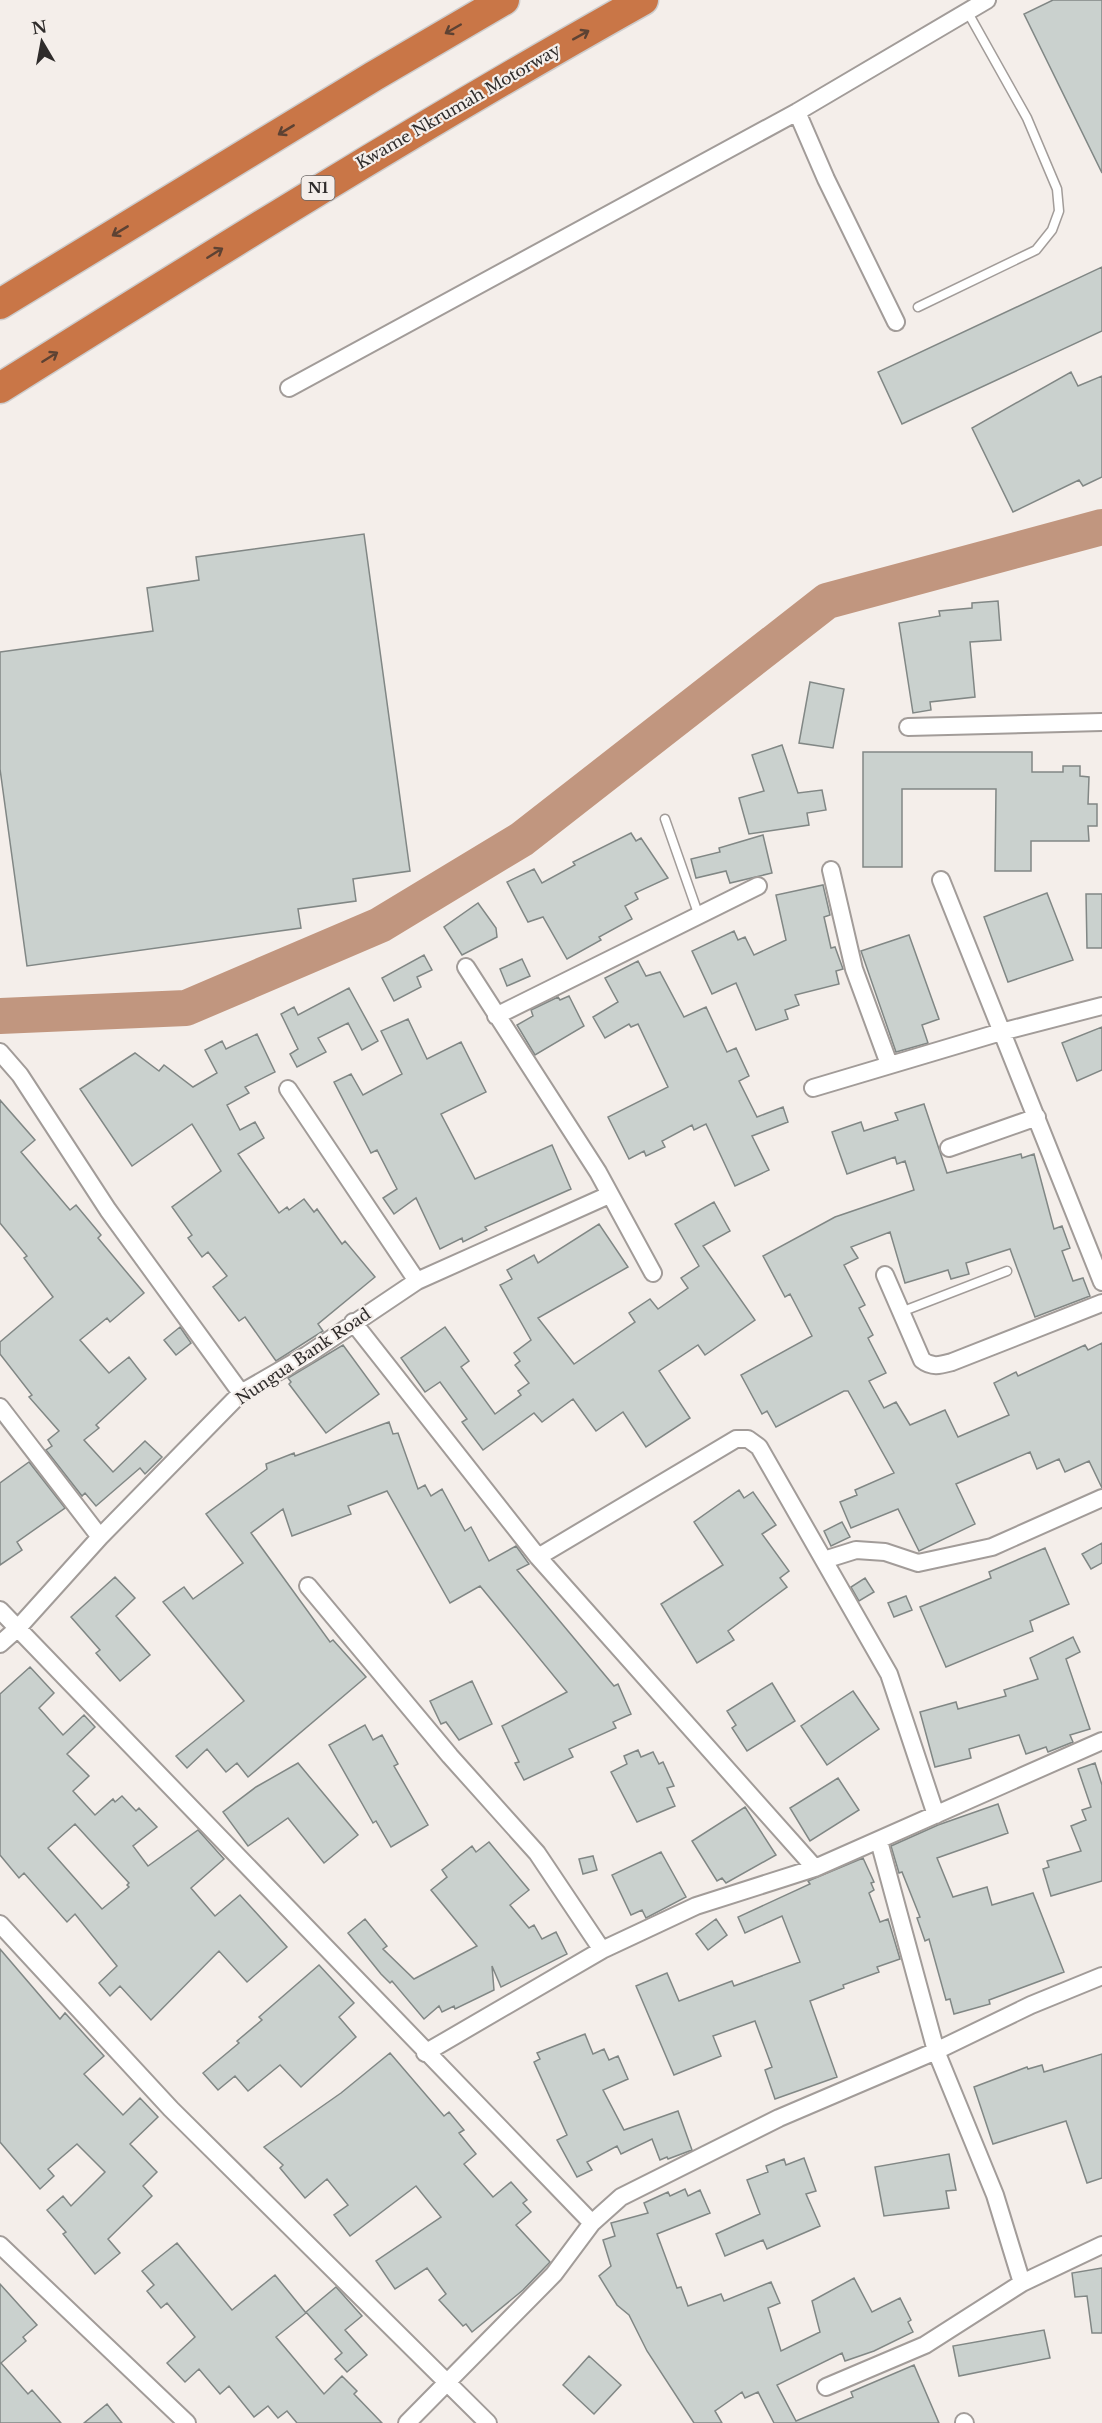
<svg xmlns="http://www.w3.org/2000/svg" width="1102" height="2423" viewBox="0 0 1102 2423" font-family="'Libre Baskerville',serif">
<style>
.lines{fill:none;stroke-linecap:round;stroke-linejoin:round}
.river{stroke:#c1967f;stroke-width:36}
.building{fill:#cad1ce;stroke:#818785;stroke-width:1.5;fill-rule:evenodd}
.lane-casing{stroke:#a29c99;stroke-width:11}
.street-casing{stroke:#a29c99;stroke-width:20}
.highway-casing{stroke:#cdcccc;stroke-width:33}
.lane{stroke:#fff;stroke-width:8}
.street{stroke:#fff;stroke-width:16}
.highway{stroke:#c97647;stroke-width:30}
.oneway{stroke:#5d4233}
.labels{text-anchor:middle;stroke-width:4.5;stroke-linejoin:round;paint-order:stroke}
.shield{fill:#f4eeea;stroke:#6a6664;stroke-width:1.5}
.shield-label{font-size:15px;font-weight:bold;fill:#2f2c2b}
.street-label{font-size:16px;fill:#2f2c2b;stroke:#f4eeea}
</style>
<rect width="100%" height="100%" fill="#f4eeea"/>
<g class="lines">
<path class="river" d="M0,1016l186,-8 194,-83 142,-86 305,-238 275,-74"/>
</g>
<path class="building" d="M1053,0h49v173l-78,-159z
M1102,267v64l-200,93 -24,-52z
M1071,372l7,14 24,-10v101l-19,9 -4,-6 -66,32 -41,-84z
M364,534l46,337 -57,8 3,22 -58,8 3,19 -274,38 -27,-197v-117l153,-21 -6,-43 52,-8 -3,-23z
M998,601l3,39 -31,2 5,55 -45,5 1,8 -18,3 -14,-90 41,-7 -1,-5 33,-3v-5z
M810,682l34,7 -11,59 -34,-5z
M782,745l16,48 24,-3 4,20 -19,3 2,12 -60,9 -10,-36 25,-7 -12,-36z
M863,752h169v20h31v-6h17v10l9,1 -1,27h9v22h-9l1,15h-58v30h-36l1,-82h-94v78h-39z
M631,833l5,8 5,-3 27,40 -33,15 3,6 -13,7 7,13 -33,18 2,3 -34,19 -24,-42 -15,5 -21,-40 27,-13 8,14 33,-18 -2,-3z
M763,835l9,38 -42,10 -4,-12 -30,7 -5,-19 29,-7 -1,-4z
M823,885l7,30 -6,2 7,31 4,-1 8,22 -7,2 3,13 -44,11 4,10 -14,5 3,9 -32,11 -20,-47 -24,11 -20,-43 42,-20 4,9 7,-3 9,18 32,-15 -10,-45z
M1047,893l26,67 -65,22 -24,-65z
M1086,894h16v54h-15z
M478,903l18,25 1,9 -35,18 -18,-28z
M909,935l30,84 -17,6 6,18 -32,9 -35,-101z
M424,955l8,15 -15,7 4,10 -27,14 -12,-23z
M522,959l8,17 -23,10 -7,-17z
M638,961l8,15 14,-4 24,45 22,-10 21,45 9,-4 13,28 -10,5 18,36 26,-10 5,15 -36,14 17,34 -34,16 -29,-62 -12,6 -2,-5 -30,16 3,6 -19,9 -2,-5 -15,8 -21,-42 60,-30 -30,-63 -7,3 -2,-3 -24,14 -12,-21 25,-15 -13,-24z
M349,988l29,53 -16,9 -14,-27 -30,15 8,14 -29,15 -7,-13 8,-5 -17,-35 13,-7 4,8z
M569,996l15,30 -49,29 -18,-30 16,-9 -2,-6 27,-13 2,3z
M408,1019l19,40 34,-17 25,50 -45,22 34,65 77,-34 19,44 -86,38 2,3 -24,12 -1,-4 -22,11 -24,-51 -22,16 -11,-16 14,-9 -20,-39 -6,3 -37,-71 17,-8 12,21 39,-21 -21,-43z
M1102,1027v43l-25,11 -15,-38z
M257,1034l18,38 -30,15 4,6 -22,12 13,25 15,-8 9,16 -26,16 41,59 8,-6 2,3 15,-11 10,13 3,-3 25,35 3,-3 30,36 -57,47 5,7 -47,30 -31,-44 -6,4 -26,-34 14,-11 -19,-24 -6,5 -14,-19 4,-3 -20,-28 49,-36 -29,-47 -60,42 -52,-77 55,-36 24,18 5,-6 29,22 24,-14 -12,-23 17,-9 4,8z
M0,1100l35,40 -14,12 49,58 6,-5 25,30 -3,3 46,55 -34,29 -3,-4 -27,22 29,33 20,-16 17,22 -50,46 3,3 -15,12 29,32 32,-31 17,16 -17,17 -5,-6 -44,38 -11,-13 -3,3 -36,-46 6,-4 -4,-6 11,-9 -30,-34 3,-2 -32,-41v-12l53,-45 -29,-39 3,-2 -27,-33z
M924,1104l23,69 74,-19 1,4 12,-4 20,75 8,-3 8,22 -8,3 11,30 10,-3 7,18 -55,21 -25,-68 -44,14 3,11 -18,5 -3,-9 -43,13 -15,-51 -39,15 7,11 -14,7 21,40 -6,3 14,27 -5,3 18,35 -17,8 15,27 12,-6 14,23 35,-15 13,27 51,-22 -15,-32 22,-11 2,4 67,-31 3,5 14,-7v145l-13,-27 -24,11 -6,-13 -22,10 -7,-17 -74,32 19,40 -56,27 -21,-42 -47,19 -11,-26 17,-7 -2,-5 39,-17 -46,-82h-4l-68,36 -9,-16 -5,3 -21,-39 71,-39 -22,-42 -5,3 -22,-41 72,-39 79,-27 -9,-29 -8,3 -2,-7 -48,17 -15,-42 29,-10 3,9 34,-11 -3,-7z
M714,1202l16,29 -27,15 52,74 -50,35 -7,-10 -39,26 31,47 -44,29 -23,-35 -27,19 -23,-32 -31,23 -8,-9 -51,37 -21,-28 5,-3 -27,-37 -15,10 -24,-34 44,-31 24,34 -8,6 34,47 26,-19 -3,-4 11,-8 -14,-18 5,-4 -6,-8 17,-13 -31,-55 12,-6 -5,-9 27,-15 4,8 61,-39 29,43 -90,51 36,46 61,-42 -6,-9 21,-14 8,10 30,-21 -7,-10 18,-12 -24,-42z
M180,1327l11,16 -15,12 -12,-15z
M343,1345l36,49 -53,39 -37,-49 2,-2 -3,-4z
M389,1422l4,12 5,-1 20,56 7,-4 6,11 11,-7 23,42 6,-4 18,34 27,-15 13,18 -12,6 97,116 4,-2 13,30 -18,8 3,6 -47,21 4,8 -49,23 -9,-17 4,-1 -17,-36 65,-34 -87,-106 -30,17 -63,-112 -39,15 3,8 -59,22 -9,-27 -32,24 79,109 3,-2 33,37 -118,100 -11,-14 -11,9 -19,-23 -20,19 -11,-12 68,-55 -81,-99 21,-15 9,12 50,-36 -37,-49 61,-45 -1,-5 28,-11 1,3z
M29,1462l36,46 -48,34 5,8 -22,15v-82z
M739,1490l5,8 9,-6 23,33 -14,9 27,37 -9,7 7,9 -59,44 6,9 -37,23 -36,-59 62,-39 -29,-43z
M842,1522l8,15 -19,9 -7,-15z
M1102,1543v20l-11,6 -9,-15z
M1045,1548l24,56 -39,17 3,10 -87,36 -26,-60 71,-29 -2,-6z
M115,1577l20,21 -19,18 34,39 -30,26 -24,-28 4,-3 -29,-33z
M865,1578l9,14 -15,9 -8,-14z
M906,1596l6,14 -18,7 -6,-14z
M1073,1637l7,15 -14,7 24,70 -20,6 3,7 -25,10 -2,-5 -20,7 -7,-19 -50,14 2,9 -36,9 -15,-55 36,-10 2,7 48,-13 -2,-6 34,-11 -8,-21z
M30,1667l24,26 -15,15 24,27 21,-20 11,12 -28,27 22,22 -16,15 22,24 18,-16 2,3 7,-6 14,15 3,-3 18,19 -24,19 15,20 50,-36 26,29 -33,29 24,28 25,-21 47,52 -40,35 -28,-31 -68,69 -31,-34 -10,10 -11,-13 18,-17 -42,-52 -8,8 -43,-49 -5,5 -19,-23v-161zM75,1824l54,59 -2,2 2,2 -27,22 -54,-61z
M472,1681l20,43 -33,16 -13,-18 -5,2 -11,-23z
M772,1683l23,38 -48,30 -15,-23 4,-3 -9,-14z
M853,1691l26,38 -52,36 -26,-39z
M365,1725l8,15 9,-5 16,29 -4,2 34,59 -37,22 -15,-26 -3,2 -44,-78z
M638,1750l3,7 12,-5 6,12 4,-2 11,24 -7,2 8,18 -38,16 -26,-50 16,-8 -3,-8z
M298,1763l60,72 -34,28 -36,-45 -40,28 -25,-34 33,-25z
M1095,1763l7,22v96l-51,15 -8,-27 6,-2 -2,-6 34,-10 -10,-25 15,-6 -4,-10 9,-3 -13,-38z
M838,1778l21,32 -49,31 -20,-33z
M998,1804l10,29 -71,25 16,39 34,-10 5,18 41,-12 31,79 -75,28 1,4 -36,10 -4,-15 -4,1 -17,-61 -4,2 -8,-23 3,-1 -18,-45 -3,1 -8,-27 47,-21z
M745,1807l31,48 -50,28 -4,-5 -5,3 -25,-40z
M489,1842l40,48 -19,15 19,23 5,-3 8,14 14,-7 11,22 -66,33 -9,-21 2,24 -39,19 -1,-3 -12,6 -3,-6 -15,13 -32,-38 -2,2 -9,-9 -33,-41 17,-14 22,27 -4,3 31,30 63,-33 -46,-56 16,-13 -5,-7 30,-24 4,6z
M661,1852l25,45 -40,21 -4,-8 -11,5 -19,-40z
M593,1856l4,14 -14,4 -4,-15z
M863,1858l11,24 -3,1 3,7 -5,3 11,29 8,-3 12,40 -23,8 2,5 -36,13 1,3 -34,13 27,76 -62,22 -10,-29 7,-3 -17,-46 -42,15 8,20 -47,19 -38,-89 31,-13 12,28 53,-20 2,5 66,-24 -18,-46 -37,17 -7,-16 72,-33 -2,-3z
M716,1919l11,16 -19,15 -12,-16z
M0,1949l60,70 5,-6 39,43 -20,18 39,41 17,-17 18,19 -28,27 27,28 -14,14 9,10 -44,43 12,14 -25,21 -32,-40 3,-2 -19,-22 16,-14 8,10 34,-34 -28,-28 -29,25 6,7 -14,13 -40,-47z
M319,1965l35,38 -15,14 17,20 -55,50 -21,-22 -32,26 -13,-15 -17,14 -15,-17 36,-30 -2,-2 25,-21 -3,-3z
M585,2034l8,20 11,-5 5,11 9,-4 10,23 -25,11 21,40 54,-19 14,39 -24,9 -1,-2 -7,3 -8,-21 -31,15 -4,-8 -30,16 5,8 -15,7 -20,-37 10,-5 -33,-73 6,-3 -3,-6z
M390,2053l54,63 5,-4 15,18 -5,3 17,21 -12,10 29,33 18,-15 16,18 -4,3 8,9 -15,13 34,37 -27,28 -51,42 -6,-8 -3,2 -24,-26 7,-6 -19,-26 -32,21 -19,-28 65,-44 -25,-31 -66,50 -16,-21 14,-10 -21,-26 -22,19 -25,-30 3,-3 -19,-18 77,-54z
M1102,2054v124l-15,5 -21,-62 -73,23 -19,-57 53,-20 1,2 14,-4 2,7z
M949,2154l7,36 -10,1 3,17 -65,8 -9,-49z
M804,2158l12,33 -10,3 14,32 -53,23 -4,-9 -38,16 -9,-22 44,-20 -13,-34 21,-8 -2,-6 18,-7 2,6z
M685,2189l3,7 12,-6 10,23 -53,21 20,54 4,-1 7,19 33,-12 3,7 47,-19 9,21 -12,5 13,43 39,-19 -8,-31 42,-23 18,34 28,-14 11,22 -3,2 5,10 -39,19 -29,10 -3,-8 -65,32 19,36 57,-24 -2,-5 63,-27 25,58h-165l-16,-31 -13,6 -3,-6 -27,19 7,12h-28l-47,-72 -18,-36 -12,-10 -18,-29 12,-10 -8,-26 12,-4 -4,-13 37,-10 -4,-10 24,-11 2,4z
M177,2243l55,67 43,-35 31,38 -30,24 48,57 18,-18 15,15 -3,3 28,29h-85l-10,-12 -9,7 -10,-12 -14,11 -25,-31 -9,8 -21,-25 -14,13 -18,-19 28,-26 -28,-34 -6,5 -14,-17 7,-6 -12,-14z
M1102,2268v65h-10l-5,-37 -12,1 -3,-24z
M0,2284l37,41 -14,12 3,4 -25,22 27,31 4,-4 29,33h-61z
M336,2287l26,29 -17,14 22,25 -20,17 -12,-13 7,-6 -36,-41z
M1044,2330l6,28 -91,18 -6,-30z
M589,2356l32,29 -27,29 -31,-29z
M107,2404l15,19h-38z"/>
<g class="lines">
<g class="lane-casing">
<path id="lane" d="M918,307l118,-57 16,-20 7,-19 -2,-22 -30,-71 -60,-107
M665,819l34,97
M901,1312l106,-41"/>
</g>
<g class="street-casing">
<path id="street" d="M797,112l29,67 70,143
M289,388l508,-276 190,-112
M908,727l194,-5
M831,870l23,99 35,95
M941,880l161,402
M466,967l132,205 55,101
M496,1016l262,-130
M0,1052l20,23 88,135 133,183
M813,1088l188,-56 101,-26
M288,1089l129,192
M949,1148l88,-31
M885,1275l37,85c10,8 19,5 30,2l150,-59
M353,1322l185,235 277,311
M0,1407l100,130
M538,1557l198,-118h12l11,8 130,227 47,141
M824,1560l32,-10 29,2 33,11 74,-16 110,-49
M308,1586l142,170 87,97 65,97
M0,1610l592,613
M0,1644l18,-16 82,-91 141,-144 66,-38 110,-74 192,-86
M879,1841l57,210 59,144 27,88
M0,1924l171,185 317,314
M425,2053l177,-103 94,-44 119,-38 287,-127
M0,2245l187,178
M826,2387l99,-42 97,-62 80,-38
M964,2422l1,1
M407,2423l147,-149 38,-51 29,-26 158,-79 157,-67 95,-46 71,-29"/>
</g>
<g class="highway-casing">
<path id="highway" d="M0,304l374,-228 130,-76
M0,388c212,-133 424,-265 643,-388"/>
</g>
<use href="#lane" class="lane"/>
<use href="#street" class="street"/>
<use href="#highway" class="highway"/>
</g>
<defs><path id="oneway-shaft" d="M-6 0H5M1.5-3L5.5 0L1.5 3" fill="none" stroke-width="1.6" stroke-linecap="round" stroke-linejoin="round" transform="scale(1.5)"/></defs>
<g class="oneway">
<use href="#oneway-shaft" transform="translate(453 29) rotate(150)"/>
<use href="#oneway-shaft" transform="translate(581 35) rotate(-29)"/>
<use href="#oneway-shaft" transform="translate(286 130) rotate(149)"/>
<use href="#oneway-shaft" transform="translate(120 231) rotate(149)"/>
<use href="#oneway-shaft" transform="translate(215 253) rotate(-32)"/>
<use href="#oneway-shaft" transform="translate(50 357) rotate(-32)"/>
</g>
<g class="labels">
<rect class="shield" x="301.5" y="176" width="33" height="24" rx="4.5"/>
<g class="shield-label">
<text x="318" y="193">N1</text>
</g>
<g class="street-label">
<text transform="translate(458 106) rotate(-30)" y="6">Kwame Nkrumah Motorway</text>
<text transform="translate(303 1356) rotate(-34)" y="6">Nungua Bank Road</text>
</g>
</g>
<g transform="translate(42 42) rotate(350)" stroke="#f4eeea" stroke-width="4.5" paint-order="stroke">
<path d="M0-4.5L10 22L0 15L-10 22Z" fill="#2f2c2b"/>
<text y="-9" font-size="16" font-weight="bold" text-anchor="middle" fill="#2f2c2b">N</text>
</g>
</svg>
